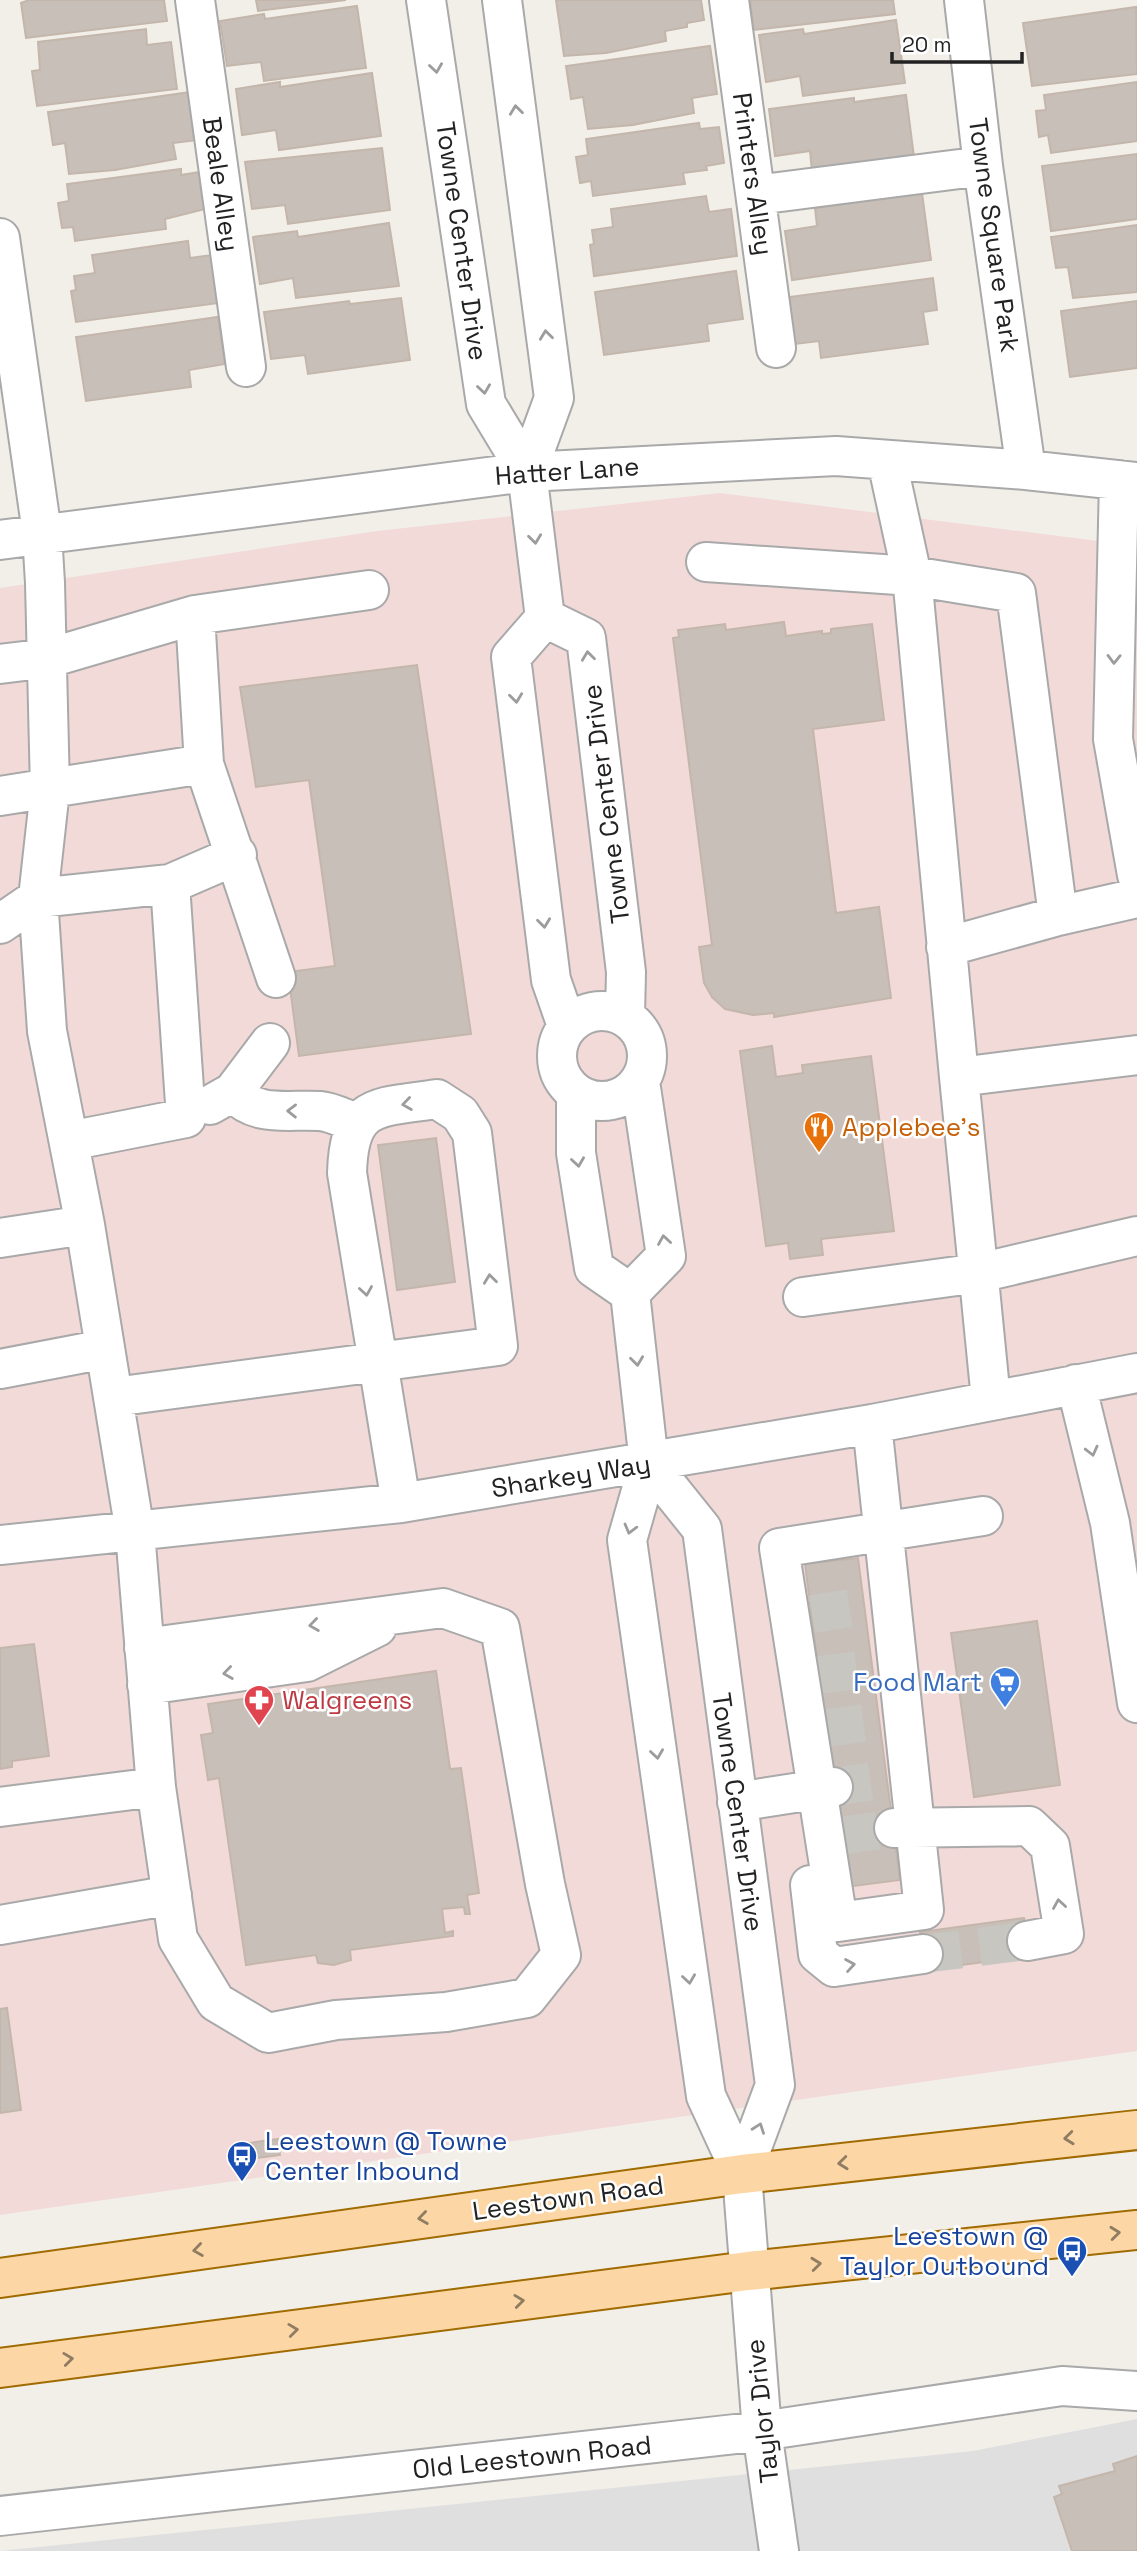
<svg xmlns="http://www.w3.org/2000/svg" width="1137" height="2551" viewBox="0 0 1137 2551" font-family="'Space Grotesk',sans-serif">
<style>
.residential{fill:#e0dfdf}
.commercial{fill:#f2dad9}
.building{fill:#c7bfb8;stroke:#c4b6ab;stroke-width:2}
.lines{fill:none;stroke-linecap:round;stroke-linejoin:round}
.minor-tunnel{stroke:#c8c6c1;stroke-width:38;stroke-dasharray:38 19;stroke-linecap:butt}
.minor-casing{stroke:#a9a9a9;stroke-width:42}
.major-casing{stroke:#a06b00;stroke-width:42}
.minor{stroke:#fff;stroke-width:38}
.major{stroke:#fcd6a4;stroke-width:38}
.oneway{stroke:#9c9c9c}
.oneway2{stroke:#8f7c63}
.labels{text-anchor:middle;stroke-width:5;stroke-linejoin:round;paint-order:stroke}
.street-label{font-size:26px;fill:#222;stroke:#fff}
.food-label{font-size:26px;fill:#c56008;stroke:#fff;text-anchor:start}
.shop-label{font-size:26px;fill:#366cbe;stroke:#fff;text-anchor:end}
.health-label{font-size:26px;fill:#be3a42;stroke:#fff;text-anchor:start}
.transit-label{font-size:26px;fill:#164399;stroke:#fff;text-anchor:start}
</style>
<rect width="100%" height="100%" fill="#f2efe9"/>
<path class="residential" d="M1137,2419v132h-1137l973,-100z"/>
<path class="commercial" d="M720,493l417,53v1505l-1137,164v-1627l377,-57z"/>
<path class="building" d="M29,0h135l3,21 -141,17 -5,-35z
M256,0h90l-88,11z
M556,0h145l3,20 -17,3v4l-22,4 1,10 -60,12 -42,3z
M750,0h143l2,14 -141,16z
M357,6l9,62 -102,13 -3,-19 -34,4 -7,-45 44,-7 1,5z
M1136,7l1,67 -105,12 -9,-63z
M896,20l9,63 -102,13 -3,-20 -34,6 -7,-47 44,-6 1,5z
M146,29l1,16 24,-3 6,47 -140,17 -5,-35 8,-1 -2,-28z
M710,46l7,48 -25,4 2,15 -61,12 -45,4 -5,-32 -12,2 -5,-33z
M372,73l9,63 -102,14 -3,-20 -34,5 -6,-46 44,-7v5z
M1137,82v59l-86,12 -3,-18 -9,2 -3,-26 10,-1 -2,-15z
M191,92l7,48 -25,3 3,16 -61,11 -46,4 -4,-31 -12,2 -5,-33z
M906,95l8,62 -102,14 -2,-20 -35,5 -6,-47 85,-11v4z
M699,123l1,6 19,-2 5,36 -18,3 1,4 -24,3 2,11 -92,12 -2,-15 -11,2 -4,-26 12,-2 -2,-16z
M382,148l8,62 -102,14 -3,-19 -33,4 -7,-47z
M1137,154v65l-86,12 -9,-65z
M181,169v6l19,-3 5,37 -40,10 1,10 -91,12 -2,-14 -11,1 -4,-25 11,-2 -2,-17z
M922,193l9,67 -139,20 -7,-49 32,-5 -2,-18z
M706,196l3,16 22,-3 6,47 -143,20 -4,-31 4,-1 -2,-14 21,-3 -2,-18z
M389,223l10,63 -103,12 -3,-20 -33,6 -7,-47 44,-6 1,6z
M1137,225v67l-64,6 -5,-31 -12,1 -5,-31z
M188,241l2,17 22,-3 7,48 -143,19 -5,-31 5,-1 -2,-14 21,-3 -3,-18z
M736,271l7,48 -36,5 2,17 -105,14 -9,-63z
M933,278l4,32 -14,2 5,32 -107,14 -2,-17 -24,3 -6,-47z
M401,298l9,62 -102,14 -3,-19 -34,4 -7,-47 85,-11 1,3z
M1137,301v67l-67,9 -9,-66z
M218,317l7,47 -36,6 2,17 -105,14 -10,-64z
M784,622l2,14 36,-5v3l9,-1v-4l41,-5 12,96 -71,9 23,184 43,-6 12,91 -117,19v-4l-21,2 -28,-6 -13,-12 -8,-14 -5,-36 13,-2 -39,-307 6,-1 -1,-7 47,-6 1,6z
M417,665l54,369 -172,22 -11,-84 47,-6 -26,-186 -53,7 -16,-100z
M772,1046l4,31 27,-4 -1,-8 69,-9 23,175 -73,8 2,16 -33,4 -2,-16 -22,3 -26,-195z
M436,1138l19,144 -58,8 -19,-145z
M858,1558l42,322 -54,7 -41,-323z
M1037,1621l23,164 -86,12 -23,-164z
M34,1644l15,112 -37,5v6l-12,2v-121z
M436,1671l14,98 11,-1 18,125 -12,2 3,19h-5l-1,-7 -22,2 3,24 8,-2v5l-103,14 1,10 -17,5 -16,-2 -2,-8 -70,10 -27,-187 -11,2 -7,-45 12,-2 -5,-29z
M1024,1918l5,38 -104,14 -5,-38z
M7,2008l14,102 -21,3v-104z
M278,2139l2,16 -29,4 -2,-16z
M1137,2456v95h-65l-18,-54 8,-3 -3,-8 56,-15 -2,-7z"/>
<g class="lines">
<path class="minor-tunnel" d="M812,1614l53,-8
M819,1675l54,-7
M826,1728l53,-7
M833,1787l54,-8
M840,1836l54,-8
M923,1954l104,-13"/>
<g class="minor-casing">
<path id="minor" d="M195,0l51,367
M426,0l60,404 41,68 18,146 -34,39 40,323 16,46
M502,0l52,398 -27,74
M729,0l47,348
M964,0l19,166 43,304
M756,195l227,-29
M0,238l42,295 3,50 5,207 -12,108 9,133 38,194 50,307 21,255 22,152 38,63 52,31 68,-13 110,-8 81,-14 34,-43 -16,-71 -45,-256 -57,-20 -299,40
M1119,480l-6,259 24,136
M0,540l527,-68 309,-16 190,14 111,12
M706,562l206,14 -25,-115
M545,618l41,20 40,334 -1,44
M0,664l49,-6 146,-43 174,-25
M204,764l72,214
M0,796l204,-32 -9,-149
M1058,916l79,-18
M0,924l38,-26 132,-14 67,-29
M946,947l112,-31 -42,-323 -104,-17 47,501
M557 1056a45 45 0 1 1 90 0a45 45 0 1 1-90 0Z
M233,1092c24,26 54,17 87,19 12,1 25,8 36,12
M576,1094v59l18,115 36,25 19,170 -22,77 79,556 36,78 33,-89 -73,-556 -53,-66
M210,1105l23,-13 37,-49
M69,1141l117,-23 -16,-234
M0,1238l85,-13
M630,1293l36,-37 -26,-175
M803,1297l176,-24 158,-37
M0,1369l105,-20
M1076,1384l34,139 27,180
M114,1397l384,-51 -26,-213 -12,-19 -23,-15c-60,9 -88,3 -90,74l54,330
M991,1400l-32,-323 178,-22
M872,1424c16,162 34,324 52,486l-86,12 -59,-374 204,-32
M0,1545l401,-42 471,-79 265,-51
M147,1685l160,-23 70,-35
M737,1802l96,-15
M0,1807l156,-20
M894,1828l135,-2 21,20 14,88 -37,7
M810,1885l8,69 16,13 89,-13
M0,1925l172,-30
M742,2174l20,257 17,120
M0,2516l762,-85 300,-45 75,5"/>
</g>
<g class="major-casing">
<path id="major" d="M0,2278l742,-104 395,-44
M0,2368l748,-97 389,-41"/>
</g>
<use href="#minor" class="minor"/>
<use href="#major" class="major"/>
</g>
<defs><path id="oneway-chevron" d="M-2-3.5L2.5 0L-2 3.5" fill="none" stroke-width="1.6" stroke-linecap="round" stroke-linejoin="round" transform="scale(1.75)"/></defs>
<g class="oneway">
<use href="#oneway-chevron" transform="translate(436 68) rotate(82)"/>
<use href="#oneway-chevron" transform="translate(516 110) rotate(-97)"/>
<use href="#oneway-chevron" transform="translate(546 335) rotate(-97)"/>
<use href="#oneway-chevron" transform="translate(484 389) rotate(82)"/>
<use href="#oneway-chevron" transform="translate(535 539) rotate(83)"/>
<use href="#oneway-chevron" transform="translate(588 656) rotate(-97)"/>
<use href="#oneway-chevron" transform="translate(1114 659) rotate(91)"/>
<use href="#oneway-chevron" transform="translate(516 698) rotate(83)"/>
<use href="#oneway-chevron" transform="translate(544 923) rotate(83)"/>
<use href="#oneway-chevron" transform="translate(407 1104) rotate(172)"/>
<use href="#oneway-chevron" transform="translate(292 1111) rotate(-179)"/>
<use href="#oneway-chevron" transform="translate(578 1162) rotate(82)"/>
<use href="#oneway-chevron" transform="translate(664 1240) rotate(-99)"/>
<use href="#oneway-chevron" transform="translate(490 1279) rotate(-97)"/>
<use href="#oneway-chevron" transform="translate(366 1291) rotate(81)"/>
<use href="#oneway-chevron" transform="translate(637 1361) rotate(83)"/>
<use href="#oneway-chevron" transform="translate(1092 1451) rotate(76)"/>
<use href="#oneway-chevron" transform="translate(630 1529) rotate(105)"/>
<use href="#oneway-chevron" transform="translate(314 1625) rotate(172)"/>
<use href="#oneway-chevron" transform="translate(228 1673) rotate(172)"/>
<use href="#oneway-chevron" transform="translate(657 1754) rotate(82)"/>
<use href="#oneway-chevron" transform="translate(1059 1904) rotate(-99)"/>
<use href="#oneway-chevron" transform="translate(850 1965) rotate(-9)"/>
<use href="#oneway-chevron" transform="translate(689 1979) rotate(82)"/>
<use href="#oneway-chevron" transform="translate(759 2128) rotate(-70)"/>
</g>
<g class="oneway2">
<use href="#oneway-chevron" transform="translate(1069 2138) rotate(174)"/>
<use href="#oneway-chevron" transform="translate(843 2163) rotate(174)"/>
<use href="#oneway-chevron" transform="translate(423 2218) rotate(172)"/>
<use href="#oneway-chevron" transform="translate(1115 2233) rotate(-6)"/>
<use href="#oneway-chevron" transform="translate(198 2250) rotate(172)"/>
<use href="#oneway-chevron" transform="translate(816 2264) rotate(-6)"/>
<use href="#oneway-chevron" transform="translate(519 2301) rotate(-7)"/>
<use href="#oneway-chevron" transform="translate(293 2330) rotate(-7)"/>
<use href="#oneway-chevron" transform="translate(68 2359) rotate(-7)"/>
</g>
<defs>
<g id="restaurant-pin" transform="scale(1.575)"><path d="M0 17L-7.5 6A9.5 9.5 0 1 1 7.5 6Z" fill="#e8710a" stroke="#fff"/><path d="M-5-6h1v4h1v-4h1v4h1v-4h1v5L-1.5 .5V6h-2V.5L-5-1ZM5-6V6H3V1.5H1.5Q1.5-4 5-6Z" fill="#fff"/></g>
<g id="supermarket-pin" transform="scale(1.575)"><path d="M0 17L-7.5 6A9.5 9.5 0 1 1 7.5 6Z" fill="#3f7fe0" stroke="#fff"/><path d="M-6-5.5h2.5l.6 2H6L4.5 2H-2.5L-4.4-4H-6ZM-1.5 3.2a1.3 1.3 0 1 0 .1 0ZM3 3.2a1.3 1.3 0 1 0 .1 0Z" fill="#fff"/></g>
<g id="pharmacy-pin" transform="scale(1.575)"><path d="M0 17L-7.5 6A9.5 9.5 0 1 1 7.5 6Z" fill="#e0444e" stroke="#fff"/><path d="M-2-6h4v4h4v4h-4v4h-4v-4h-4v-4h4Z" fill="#fff"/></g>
<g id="bus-pin" transform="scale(1.575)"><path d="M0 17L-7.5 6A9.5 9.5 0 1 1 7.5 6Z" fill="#1a4fb4" stroke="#fff"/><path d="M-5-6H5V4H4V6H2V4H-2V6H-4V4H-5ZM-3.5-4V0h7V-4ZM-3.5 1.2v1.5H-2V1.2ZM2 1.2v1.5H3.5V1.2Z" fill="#fff"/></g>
</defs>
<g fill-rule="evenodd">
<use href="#restaurant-pin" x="819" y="1127"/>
<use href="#supermarket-pin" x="1005" y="1682"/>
<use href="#pharmacy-pin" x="259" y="1700"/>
<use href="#bus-pin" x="242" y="2156"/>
<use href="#bus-pin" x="1072" y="2251"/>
</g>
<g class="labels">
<g class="street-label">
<text transform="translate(753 174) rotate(82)" y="9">Printers Alley</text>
<text transform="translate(221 184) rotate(82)" y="9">Beale Alley</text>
<text transform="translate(994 235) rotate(82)" y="9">Towne Square Park</text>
<text transform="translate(462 241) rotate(82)" y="9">Towne Center Drive</text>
<text transform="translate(567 471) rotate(-4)" y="9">Hatter Lane</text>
<text transform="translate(606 804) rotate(-97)" y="9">Towne Center Drive</text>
<text transform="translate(571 1476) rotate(-9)" y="9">Sharkey Way</text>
<text transform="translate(738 1812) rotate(82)" y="9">Towne Center Drive</text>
<text transform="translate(568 2198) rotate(-8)" y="9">Leestown Road</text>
<text transform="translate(762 2411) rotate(-96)" y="9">Taylor Drive</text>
<text transform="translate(532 2457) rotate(-6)" y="9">Old Leestown Road</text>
</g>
<g class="food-label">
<text x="842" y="1136">Applebee's</text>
</g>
<g class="shop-label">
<text x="982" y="1691">Food Mart</text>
</g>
<g class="health-label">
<text x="282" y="1709">Walgreens</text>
</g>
<g class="transit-label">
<text x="265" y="2150">Leestown @ Towne<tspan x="265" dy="30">Center Inbound</tspan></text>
<text x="1049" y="2245" text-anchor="end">Leestown @<tspan x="1049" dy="30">Taylor Outbound</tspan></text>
</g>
</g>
<path d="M892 52v10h130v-10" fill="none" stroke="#222222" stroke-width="3.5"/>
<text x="902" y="52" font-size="21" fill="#222222" stroke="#ffffff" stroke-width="5" paint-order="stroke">20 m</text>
</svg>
